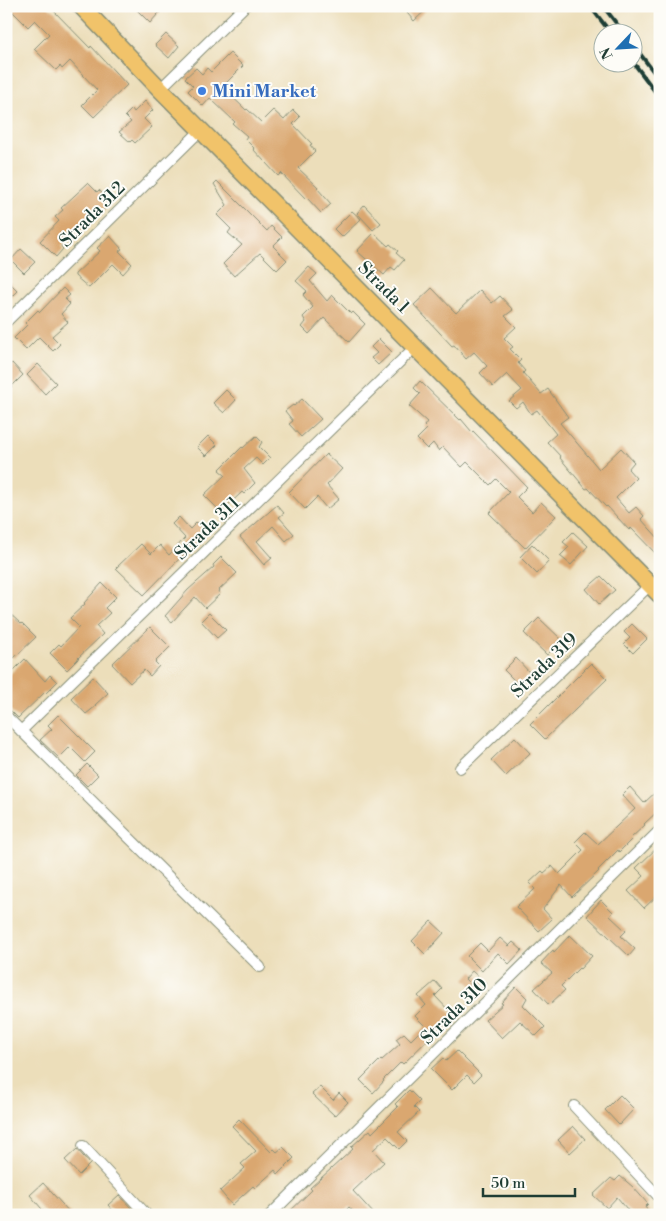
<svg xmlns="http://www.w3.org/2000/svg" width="666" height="1221" viewBox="0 0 666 1221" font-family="'Libre Bodoni',serif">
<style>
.building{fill:#daa770}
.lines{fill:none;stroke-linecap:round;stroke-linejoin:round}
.street-casing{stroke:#868e77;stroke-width:12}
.primary-casing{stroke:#868e77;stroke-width:19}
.street{stroke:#fff;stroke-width:10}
.primary{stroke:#f1c36a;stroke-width:16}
.rail{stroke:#1f3d34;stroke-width:4}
.shop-dot{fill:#3f7fe0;stroke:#fdfcf7;stroke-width:2}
.labels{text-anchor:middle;stroke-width:4;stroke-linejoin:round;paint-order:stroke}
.shop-label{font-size:18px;font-weight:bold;fill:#366cbe;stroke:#fdfcf7;text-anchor:start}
.street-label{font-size:18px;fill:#1f3d34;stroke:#fdfcf7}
</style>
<rect width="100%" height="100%" fill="#fdfcf7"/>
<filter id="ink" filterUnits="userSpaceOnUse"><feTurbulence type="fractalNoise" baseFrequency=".02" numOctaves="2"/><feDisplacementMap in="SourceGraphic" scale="10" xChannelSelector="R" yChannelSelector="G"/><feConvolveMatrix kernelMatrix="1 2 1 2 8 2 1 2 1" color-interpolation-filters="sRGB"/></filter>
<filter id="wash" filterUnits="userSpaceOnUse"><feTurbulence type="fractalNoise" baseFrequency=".0096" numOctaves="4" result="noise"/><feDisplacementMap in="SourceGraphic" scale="20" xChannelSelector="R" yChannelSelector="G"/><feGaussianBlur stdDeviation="1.12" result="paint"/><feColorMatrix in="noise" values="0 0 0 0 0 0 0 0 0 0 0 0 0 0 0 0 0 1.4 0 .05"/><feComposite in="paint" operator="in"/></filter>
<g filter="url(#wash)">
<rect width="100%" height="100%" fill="#ecdeba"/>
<g id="blocks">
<path class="building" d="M7,6h41l3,4 1,-1 38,39 1,-2 36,39 -33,32 -12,-12 15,-15 -27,-29 -8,8 -2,-3 -4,4 -22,-21 15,-15 -14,-14 -7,7z
M133,6h32l-15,17z
M401,6h29l-16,15z
M166,34l13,12 -10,12 -14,-13z
M230,53l13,13 -21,21 24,23 1,-1 14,13 12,-12 11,10 9,-10 7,7 -7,7 19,20 -2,1 5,6 -17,17 20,19 -1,1 14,16 -10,9 -14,-15 -1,1 -25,-26 -3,3 -25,-27 1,-1 -9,-9 2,-3 -14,-12 2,-2 -25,-24 -7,8 -15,-15 5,-5 -8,-8 11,-10 6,6 5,-6 4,4z
M145,101l8,9 -9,9 8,8 -17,16 -3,-3 -2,2 -11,-10 12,-10 -6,-6 7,-7 2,3z
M217,181l50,50 4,-5 11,11 -9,9 14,14 -10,10 -17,-17 -26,23 -11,-12 19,-19 -14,-12 3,-4 -14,-14 10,-10 -13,-21z
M88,183l9,9 2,-2 12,13 -29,28 -3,-3 -18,18 2,3 -7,8 -16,-16 19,-20 -4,-4 8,-7 -2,-2z
M364,205l17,18 -8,7 -16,-17z
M352,211l9,8 -19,18 -8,-8z
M374,233l14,13 2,-2 8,7 -2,2 8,7 -9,10 -4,-3 -7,8 -27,-24z
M110,236l12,13 -3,2 13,13 -9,10 -10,-10 -24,24 -14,-12v-2l25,-23 -3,-3z
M21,249l14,13 -11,11 -13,-13z
M309,267l8,7 -7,7 17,20 5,-6 19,19 2,-2 12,12 -16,18 -25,-24 -15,16 -7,-7 4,-5 -3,-5 10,-10 -10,-12 4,-4 -11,-10z
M6,279l12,12 -12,12z
M63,288l7,7 -5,4 5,5 -9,10 7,8 -16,14 8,8 -7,7 -14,-14 -13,13 -12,-12 13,-13 -2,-2 13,-13 2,2z
M432,288l24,25 24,-23 12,13 8,-7 13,14 -8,6 11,11 -12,11 9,9 -3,2 11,11 -3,3 7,8 -2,2 18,21 7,-5 20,28 -8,6 39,46 22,-21 13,14 -6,7 8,9 -20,20 13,15 7,-6 8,9 -3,3 19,21v18l-29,-30 -2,2 -22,-24 -1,1 -18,-19 -2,1 -26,-31 1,-1 -14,-15 9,-8 -19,-24 -6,4 -8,-12 -7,6 -7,-7 13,-11 -15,-16 -14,13 -13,-14 7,-7 -13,-14 -8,7 -12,-14 -2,1 -38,-41z
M379,339l13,13 -14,13 -7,-7 6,-5 -6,-6z
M12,363l11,12 -17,17v-24z
M38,364l18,19 -11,11 -18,-19z
M420,381l40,39 1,-1 11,13 1,-1 54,56 -10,10 15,15 9,-10 15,14 -31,32 -36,-35 20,-21 -13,-13 -6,6 -23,-23 -5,5 -19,-20 -4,4 -6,-8 -6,6 -10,-10 10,-10 -3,-3 3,-4 -18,-16 11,-12 -6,-6z
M226,390l10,10 -12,13 -11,-10z
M302,399l19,20 -20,18 -12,-13 4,-3 -8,-10 8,-6 1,1z
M208,436l9,9 -11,11 -9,-9z
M256,436l6,6 -3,5 11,11 -7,7 -7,-7 -12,11 11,14 -11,11 -2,-2 -21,20 -17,-17 21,-20 -6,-5 23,-23 1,1z
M326,454l16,15 -15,16 12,14 -12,10 -10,-12 -12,12 -16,-17z
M277,505l7,8 -5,4 15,17 -8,7 -13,-15 -16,15 15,17 -8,7 -24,-28z
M179,517l11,12 7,-7 10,11 -22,20 -41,42 -28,-27 25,-24 10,10 9,-9 9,10 16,-17 -13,-14z
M573,532l15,14 -17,19 -11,-9 9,-9 -6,-5z
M532,544l17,17 -12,13 -17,-17z
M221,557l16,16 -19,18 2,3 -15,14 -10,-11 -23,25 -7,-6 23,-26 26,-23 -1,-2z
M601,576l14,14 -16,14 -13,-15z
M102,583l14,14 -11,11 5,5 -14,13 7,8 -25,24v1l-11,11 -17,-17 9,-9 2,2 18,-19 -9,-9 15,-14 -1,-1z
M6,610l15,14 1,-1 14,14 -22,21 -8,-7z
M209,613l17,17 -9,8 -16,-17z
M539,618l23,22 -15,15 -23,-22z
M632,624l15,15 -14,14 -9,-9 6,-6 -6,-6z
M150,627l20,20 -15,15 4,4 -9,10 -6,-6 -14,13 -18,-19z
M516,658l14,15 -12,11 -14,-14z
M25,659l20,22 5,-6 7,7 -12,12 -1,-1 -26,25 -12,-12v-28z
M591,663l16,16 -62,60 -15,-15z
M93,677l15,16 -13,12 1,1 -10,8 -15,-16z
M58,715l37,37 -10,10 -15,-15 -11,11 -19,-18 12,-11 -4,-4z
M515,737l15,16 -24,23 -15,-16z
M87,764l11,11 -11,11 -11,-11z
M630,787l14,16 16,-15v21l-16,15 1,1 -14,13 1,1 -13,13 -1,-2 -20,20 1,1 -27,26 -11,-12 -18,24 9,10 -13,12 -23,-24 19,-18 -6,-6 13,-12 2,2 8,-7 7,8 24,-24 -8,-8 10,-10 13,12 37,-35 -13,-14z
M660,845v48l-16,15 -16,-17 16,-15 -8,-8z
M601,900l12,12 -3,4 16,15 -5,5 14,13 -6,7 -42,-40z
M431,921l13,12 -19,21 -13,-13z
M570,935l22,21 -12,13 -1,-1 -18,18 4,4 -16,15 -15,-16 18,-16 -11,-10 12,-13 1,2z
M500,938l9,8 4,-4 9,8 -13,14 -11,-11 -16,18 -15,-15 13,-13 8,8z
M472,971l14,13 -8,8 -13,-13z
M435,981l7,8 -7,7 20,21 -10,8 -1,-1 -41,40 -2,-2 -18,18 1,1 -11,12 -13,-13 21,-21 1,1 18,-16 -4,-5 8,-6 7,7 14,-14 -10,-10 11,-11 -8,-9z
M516,987l11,11 -4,7 22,22 -9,9 -16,-15 -18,17 -17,-18 18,-16 -2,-1z
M457,1051l24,24 -7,7 -7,-7 -15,15 -21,-21 12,-11 3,3z
M320,1087l13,13 6,-7 9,9 -13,14 -23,-22z
M409,1090l11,11 -6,6 5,5 -21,20 9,9 -8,8 -12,-12 -14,13 11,12 -31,29 22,24h-18l-8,-8 -8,8h-55l26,-25 -2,-2 43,-39 -2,-2 19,-17 2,3 26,-26 -3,-3z
M620,1095l14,14 -15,16 -14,-15z
M239,1119l32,33 3,-3 3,3 6,-5 11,11 -16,16 -3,-4 -20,18 -2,-2 -21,19 -12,-14 25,-23 -4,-4 15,-13 -24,-25z
M573,1126l12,13 -15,14 -12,-13z
M77,1149l13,15 -11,11 -14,-15z
M620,1176l13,11 15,17 -3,3 6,8h-19l-15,-18 -10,11 -14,-13 18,-17 4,3z
M43,1183l29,32h-25l-17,-20z
M119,1195l13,14 -6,6h-9l-9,-10z"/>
</g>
</g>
<g filter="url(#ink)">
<use href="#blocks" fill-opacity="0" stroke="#868e77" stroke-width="1"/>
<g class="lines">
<g class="street-casing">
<path id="street" d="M160,89l85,-83
M6,322l195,-192
M6,716l254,251
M21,731l394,-384
M460,768l190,-183
M574,1106l86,92
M83,1146l64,69
M270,1215l390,-385"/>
</g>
<g class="primary-casing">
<path id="primary" d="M81,6l79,83 500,506"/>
</g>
<use href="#street" class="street"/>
<use href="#primary" class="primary"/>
<path class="rail" d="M590,6l20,26
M603,6l20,26
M634,46l26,34
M633,62l27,36"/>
</g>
</g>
<circle class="shop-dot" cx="202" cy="91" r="5"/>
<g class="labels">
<g class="shop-label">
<text x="212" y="97">Mini Market</text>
</g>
<g class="street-label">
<text transform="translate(92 214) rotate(-45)" y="6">Strada 312</text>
<text transform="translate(384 287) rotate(45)" y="6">Strada 1</text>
<text transform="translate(207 528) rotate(-44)" y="6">Strada 311</text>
<text transform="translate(544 665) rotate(-44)" y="6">Strada 319</text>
<text transform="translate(454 1011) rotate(-45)" y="6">Strada 310</text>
</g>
</g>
<rect width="666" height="1221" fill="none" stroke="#fdfcf7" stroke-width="25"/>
<g transform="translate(618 48) rotate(245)"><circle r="24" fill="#fdfcf7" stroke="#a4b0a9"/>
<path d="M0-4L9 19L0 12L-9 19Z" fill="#1f6fb2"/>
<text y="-8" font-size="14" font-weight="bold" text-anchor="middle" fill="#1f3d34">N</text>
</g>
<path d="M483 1188v8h92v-8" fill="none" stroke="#1f3d34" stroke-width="2.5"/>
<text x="491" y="1188" font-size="15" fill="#1f3d34" stroke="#fdfcf7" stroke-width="4" paint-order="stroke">50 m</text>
</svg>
